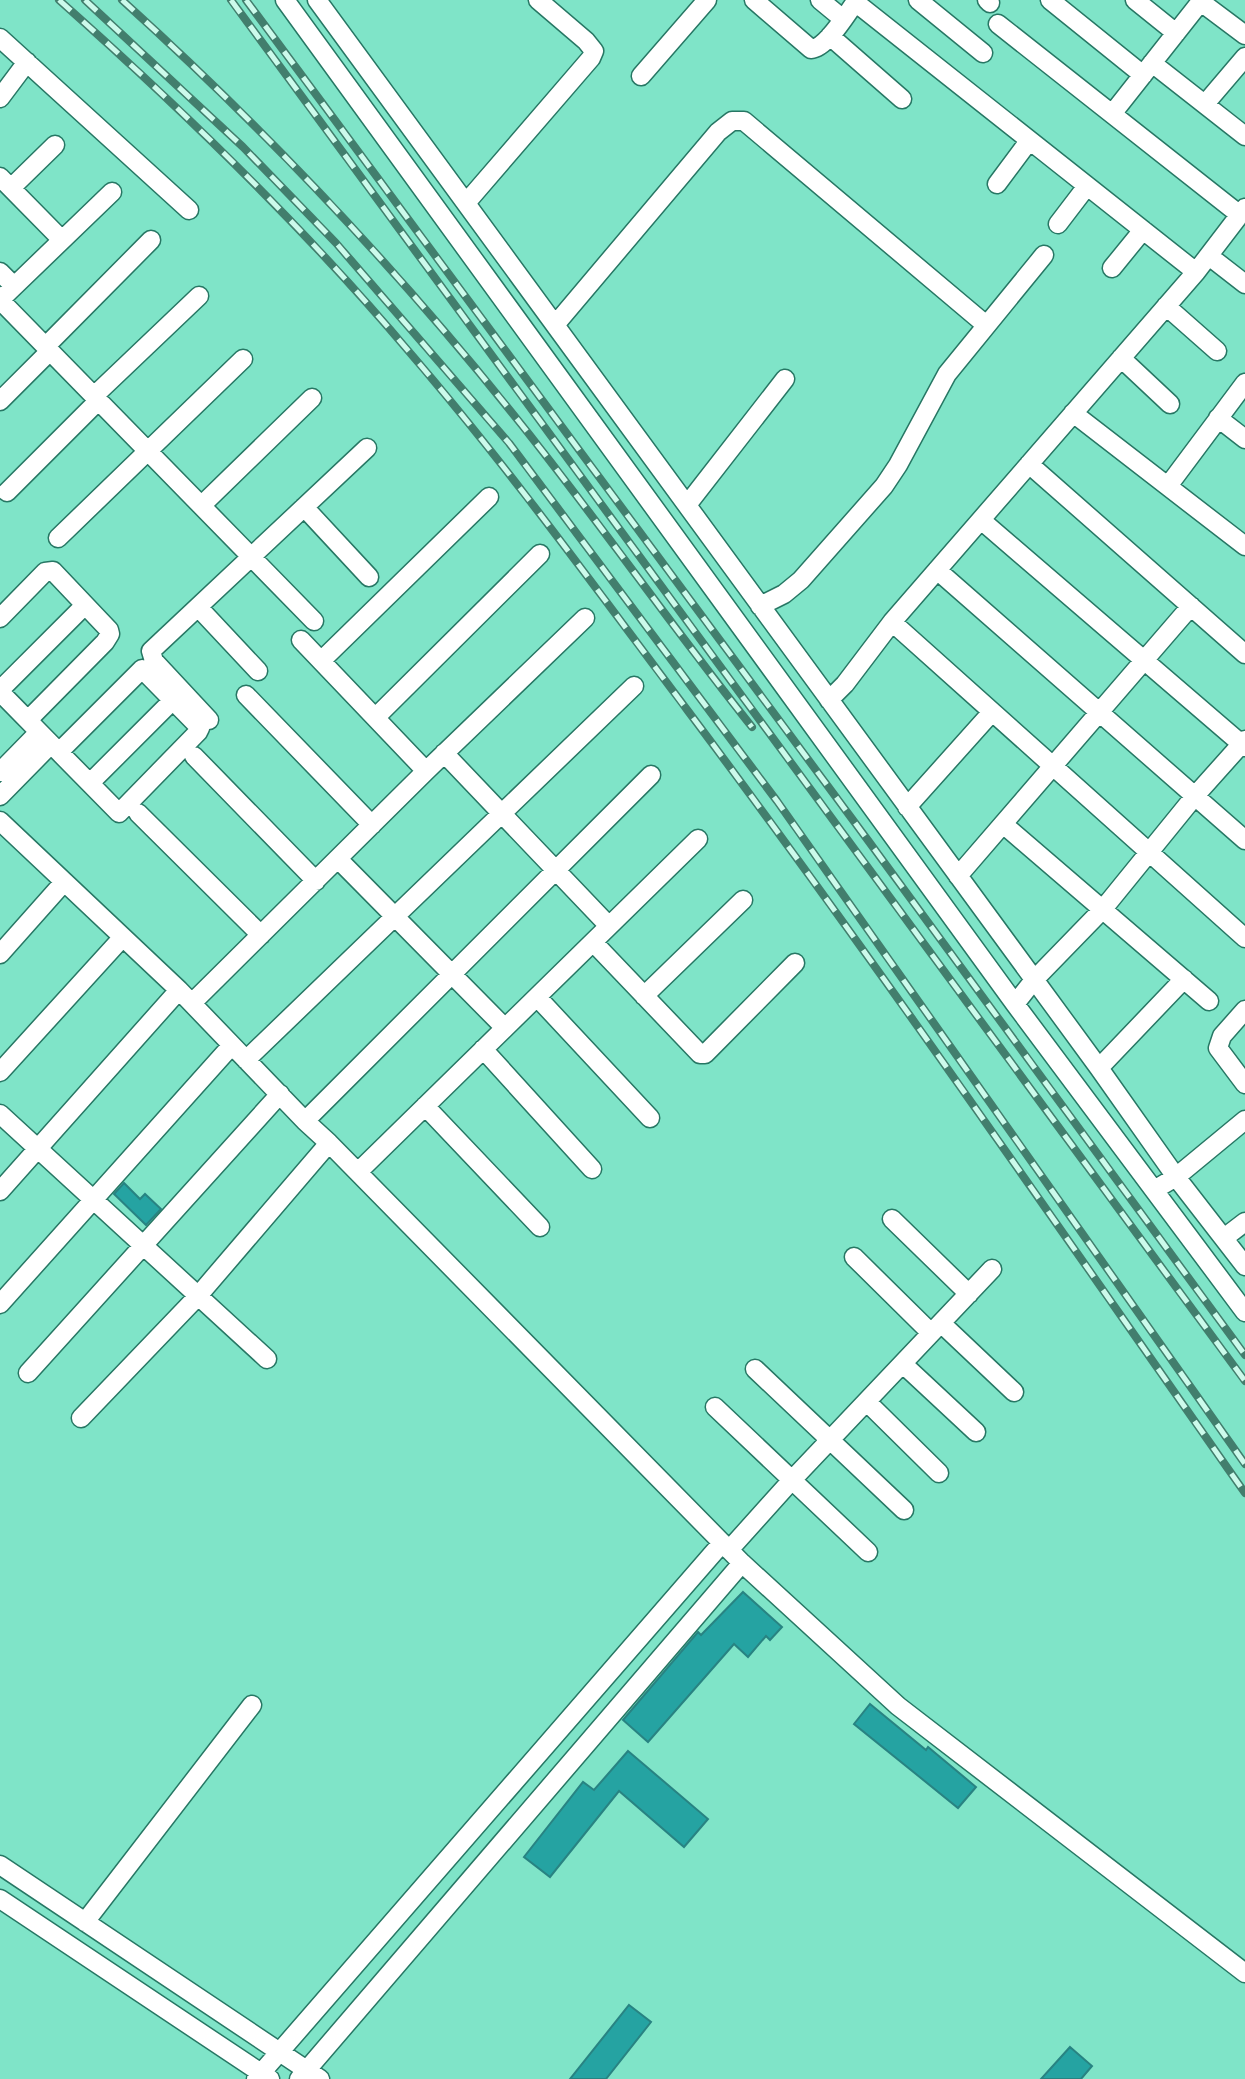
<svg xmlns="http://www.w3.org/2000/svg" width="1245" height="2079" viewBox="0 0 1245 2079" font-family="'PT Sans Narrow',sans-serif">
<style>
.building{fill:#25a3a2;stroke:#288382;stroke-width:2}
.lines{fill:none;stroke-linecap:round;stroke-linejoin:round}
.minor-casing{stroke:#277764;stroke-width:21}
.minor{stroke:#fff;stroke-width:18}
.rail-casing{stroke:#427e6d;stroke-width:8}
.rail{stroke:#ccfaeb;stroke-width:5;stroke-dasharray:16;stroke-linecap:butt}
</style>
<rect width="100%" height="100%" fill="#7fe4c8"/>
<path class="building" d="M124,1183l16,16 5,-5 16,15 -15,16 -32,-31z
M743,1592l39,35 -12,13 -4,-4 -18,21 -14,-13 -86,98 -25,-22 75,-88 3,3z
M870,1704l56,46 2,-3 48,40 -18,21 -104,-84z
M628,1751l80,68 -24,28 -65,-56 -69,86 -26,-20 59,-75 11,8z
M629,2005l22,17 -45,57h-36z
M1070,2047l22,19 -11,13h-40z"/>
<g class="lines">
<g class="minor-casing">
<path id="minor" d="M285,0l730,1004 230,308
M317,0l782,1068 77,109 69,89
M754,0l57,49c16,-1 36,-36 46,-49
M820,0l23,19
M918,0l65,53
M987,0l3,3
M1050,0l93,75
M1135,0l41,33
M855,2l341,270
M1201,2l44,33
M998,24l242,191
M830,36l72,63
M0,38l189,172
M1152,63l93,73
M641,76l66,-76
M0,98l27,-36
M1205,104l40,-47
M1112,114l90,-114
M0,177l62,63
M997,184l32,-43
M11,188l44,-43
M466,203l125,-145 3,-7 -8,-10 -48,-41
M1058,224l29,-38
M1209,256l36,28
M1112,268l31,-38
M0,272l14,14
M0,300l314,321
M0,300l112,-108
M1166,306l51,45
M555,325l163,-193 14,-11h12l242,204
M46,346l105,-106
M1121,358l49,46
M94,396l105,-100
M0,401l50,-50
M1073,413l172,133
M1218,418l27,21
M1029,464l216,190
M1168,486l77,-103
M7,492l92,-92
M202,505l110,-107
M687,505l98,-126
M304,507l65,70
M981,520l264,227
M58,538l185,-179
M937,570l308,270
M760,606l24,-12 17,-14 83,-94 14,-21 49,-91 97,-119
M198,607l60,64
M0,618l45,-46 8,-1 56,59 1,4 -5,8 -77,78
M892,622l353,316
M301,640l125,131
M321,661l168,-164
M0,690l85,-85
M0,692c20,20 39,40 59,60l60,61 79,-81 2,-4 -58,-59 -83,83
M246,695l126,130
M829,700l16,-16 47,-62 304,-350 49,-64
M376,717l164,-163
M209,720l-55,-59 -3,-10 216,-203
M444,753l165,173
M194,756l122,125
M0,772l39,-40
M90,783l83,-83
M0,796l51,-52
M907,807l85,-95
M138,813l123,122
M0,821l179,169 126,131 24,22 413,420 156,143 347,267
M1003,824l206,177
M338,859l167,169
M958,876l233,-270
M593,942l107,112h5l5,-5 85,-86
M0,954l64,-72
M644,996l99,-96
M537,997l113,121
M192,1003l234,-232 159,-153
M1015,1004l19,-24 69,-71 91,-112 51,-57
M1245,1010l-23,26 -4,12 27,36
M483,1049l109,120
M246,1060l388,-374
M1099,1068l85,-89
M0,1072l122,-134
M425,1106l115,121
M0,1114l267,245
M305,1121l346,-346
M358,1172l340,-333
M1154,1190l22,-13 69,-57
M0,1191l179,-201
M892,1219l77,75
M1224,1238l21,-16
M854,1257l77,76
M0,1304l232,-259
M941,1323l73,69
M903,1364l73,68
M755,1369l149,141
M28,1373l252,-279
M867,1402l72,71
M715,1407l153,145
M81,1418l117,-122 131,-153
M729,1550l62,-69 201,-212
M0,1865l320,214
M0,1899l270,180
M85,1922l167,-217
M256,2079l466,-536
M299,2079l443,-516"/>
</g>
<use href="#minor" class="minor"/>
<g class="rail-casing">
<path id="rail" d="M59,0c124,110 245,227 352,354 98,114 186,236 277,357 192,256 373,520 557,782
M85,0l158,147 93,96 173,200 268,358 468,663
M122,0c144,130 278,272 399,424 79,99 152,204 231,303
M231,0l1014,1381
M246,0l621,839 378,516"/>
</g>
<use href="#rail" class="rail"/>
</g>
</svg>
